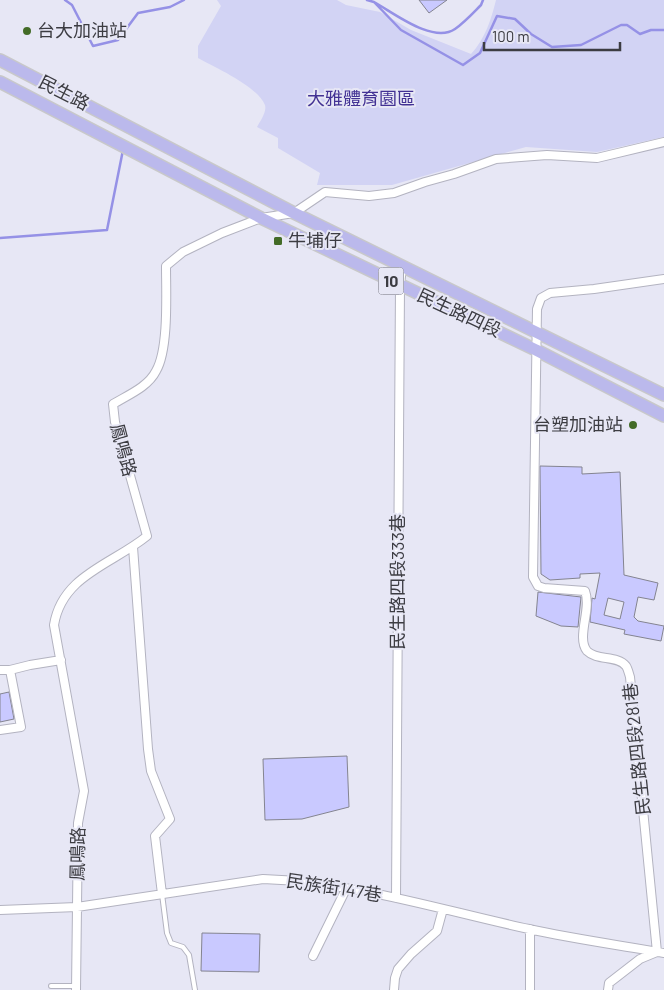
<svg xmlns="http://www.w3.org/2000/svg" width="664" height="990" viewBox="0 0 664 990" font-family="Barlow,'Noto Sans TC',sans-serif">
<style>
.green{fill:#d2d3f4}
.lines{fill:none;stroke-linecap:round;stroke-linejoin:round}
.stream{stroke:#9591e6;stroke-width:2.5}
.building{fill:#c9c9ff;stroke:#848490;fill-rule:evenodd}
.lane-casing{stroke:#b3b3c0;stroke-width:6}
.street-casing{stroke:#b3b3c0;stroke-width:10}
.primary-casing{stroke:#c8c8ca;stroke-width:14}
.lane{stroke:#fff;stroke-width:4}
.street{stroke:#fff;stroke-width:8}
.primary{stroke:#bbb9ec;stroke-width:11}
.poi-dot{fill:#436b27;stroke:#e7e7f5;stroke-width:2}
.labels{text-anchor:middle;stroke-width:4;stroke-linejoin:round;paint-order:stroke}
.shield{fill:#e7e7f5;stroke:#6f6f78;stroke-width:1}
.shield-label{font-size:16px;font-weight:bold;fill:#3c3c42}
.poi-label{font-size:18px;fill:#3c3c42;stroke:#e7e7f5;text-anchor:start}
.street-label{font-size:18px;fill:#3c3c42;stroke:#e7e7f5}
.park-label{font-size:18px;fill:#433294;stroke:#e7e7f5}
</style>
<rect width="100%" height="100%" fill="#e7e7f5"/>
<path class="green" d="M217,0h120l9,5 34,7 31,18 60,24c14,-15 20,-34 25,-54h168v137l-67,15 -71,-5 -134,38h-75l3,-12 -42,-25v-10l-21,-11c3,-6 10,-15 8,-22 -8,-19 -49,-37 -67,-47v-12l23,-40z"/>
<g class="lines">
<path class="stream" d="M65,0l7,5 21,41 25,-6 20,-27 32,-6 14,-7
M367,0l7,2c20,11 59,42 81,27 10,-7 18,-16 26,-24l2,-5
M374,2l27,28 62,35 17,-12 17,-37 18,3 16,15 21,13 29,-2 40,-20h6l13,9 11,-4h13
M0,238l107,-8 16,-80"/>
</g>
<path class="building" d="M419,0h28l-18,13z
M540,466l42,1v7l38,-2 4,103 34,8 -4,17 -16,-3 -4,20 4,4 26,5 -3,15 -37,-7 1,-4 -35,-8 2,-24 3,1 5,-26 -20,1v4l-30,2 -9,-6zM608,598l16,4 -4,17 -16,-4z
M538,592l43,5 -3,30 -17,-1 -25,-10z
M9,692l5,27 -14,3v-28z
M347,756l2,51 -47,12 -37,1 -2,-61z
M202,933l58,1 -1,38 -58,-1z"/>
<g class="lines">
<g class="lane-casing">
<path id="lane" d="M162,894l5,39 4,10 12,4 6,8 6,35
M51,986h25"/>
</g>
<g class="street-casing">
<path id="street" d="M133,547l15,202 3,22 19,48 -15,17 7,58
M0,670h10l20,-5 31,-5
M0,730l21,-3 -11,-57
M396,898l4,-612 2,-20
M0,910l77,-3 186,-28c90,3 178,31 266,50 45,10 90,16 135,24
M313,956l33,-67
M76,990l2,-167 6,-32 -30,-166c8,-50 59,-61 93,-89l-32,-114 -2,-18c15,-9 35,-17 43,-33 13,-22 10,-79 10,-105l17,-14 39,-19 39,-15 33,-5 31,-21 44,4 25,-3 31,-11 29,-8 42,-15 51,-4 50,3 67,-16
M394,990l1,-12 3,-9 13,-15 26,-23 6,-22
M530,990v-61
M608,990l1,-7 31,-24 17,-7 -27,-275c-1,-3 -2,-8 -4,-11 -9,-11 -29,-5 -39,-15 -11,-14 5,-42 -2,-60l-41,-3 -6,-2 -5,-9 4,-268 4,-11 9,-5 44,-4 70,-10"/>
</g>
<g class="primary-casing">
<path id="primary" d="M0,60l294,153 370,182
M0,82l261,136 275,132 128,66"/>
</g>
<use href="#lane" class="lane"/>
<use href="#street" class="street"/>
<use href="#primary" class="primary"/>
</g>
<g class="poi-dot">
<circle cx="27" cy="31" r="5"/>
<rect x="273" y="236" width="10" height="10" rx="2.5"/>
<circle cx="633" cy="425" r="5"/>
</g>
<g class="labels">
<rect class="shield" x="378.5" y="267.5" width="25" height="27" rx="4"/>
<g class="shield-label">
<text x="391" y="287">10</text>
</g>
<g class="poi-label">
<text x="37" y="37">台大加油站</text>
<text x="288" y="247">牛埔仔</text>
<text x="623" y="431" text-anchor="end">台塑加油站</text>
</g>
<g class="street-label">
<text transform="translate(64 93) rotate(27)" y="6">民生路</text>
<text transform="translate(459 313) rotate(25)" y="6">民生路四段</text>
<text transform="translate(123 450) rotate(75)" y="6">鳳鳴路</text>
<text transform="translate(398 582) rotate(-90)" y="6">民生路四段333巷</text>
<text transform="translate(637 749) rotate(-96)" y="6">民生路四段281巷</text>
<text transform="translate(78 854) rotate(-89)" y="6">鳳鳴路</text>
<text transform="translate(334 888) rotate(9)" y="6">民族街147巷</text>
</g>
<g class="park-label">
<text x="361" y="105">大雅體育園區</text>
</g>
</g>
<path d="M484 42v8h136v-8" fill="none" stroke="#3c3c42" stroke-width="2.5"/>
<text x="492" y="42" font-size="15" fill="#3c3c42" stroke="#e7e7f5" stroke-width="4" paint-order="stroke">100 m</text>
</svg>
